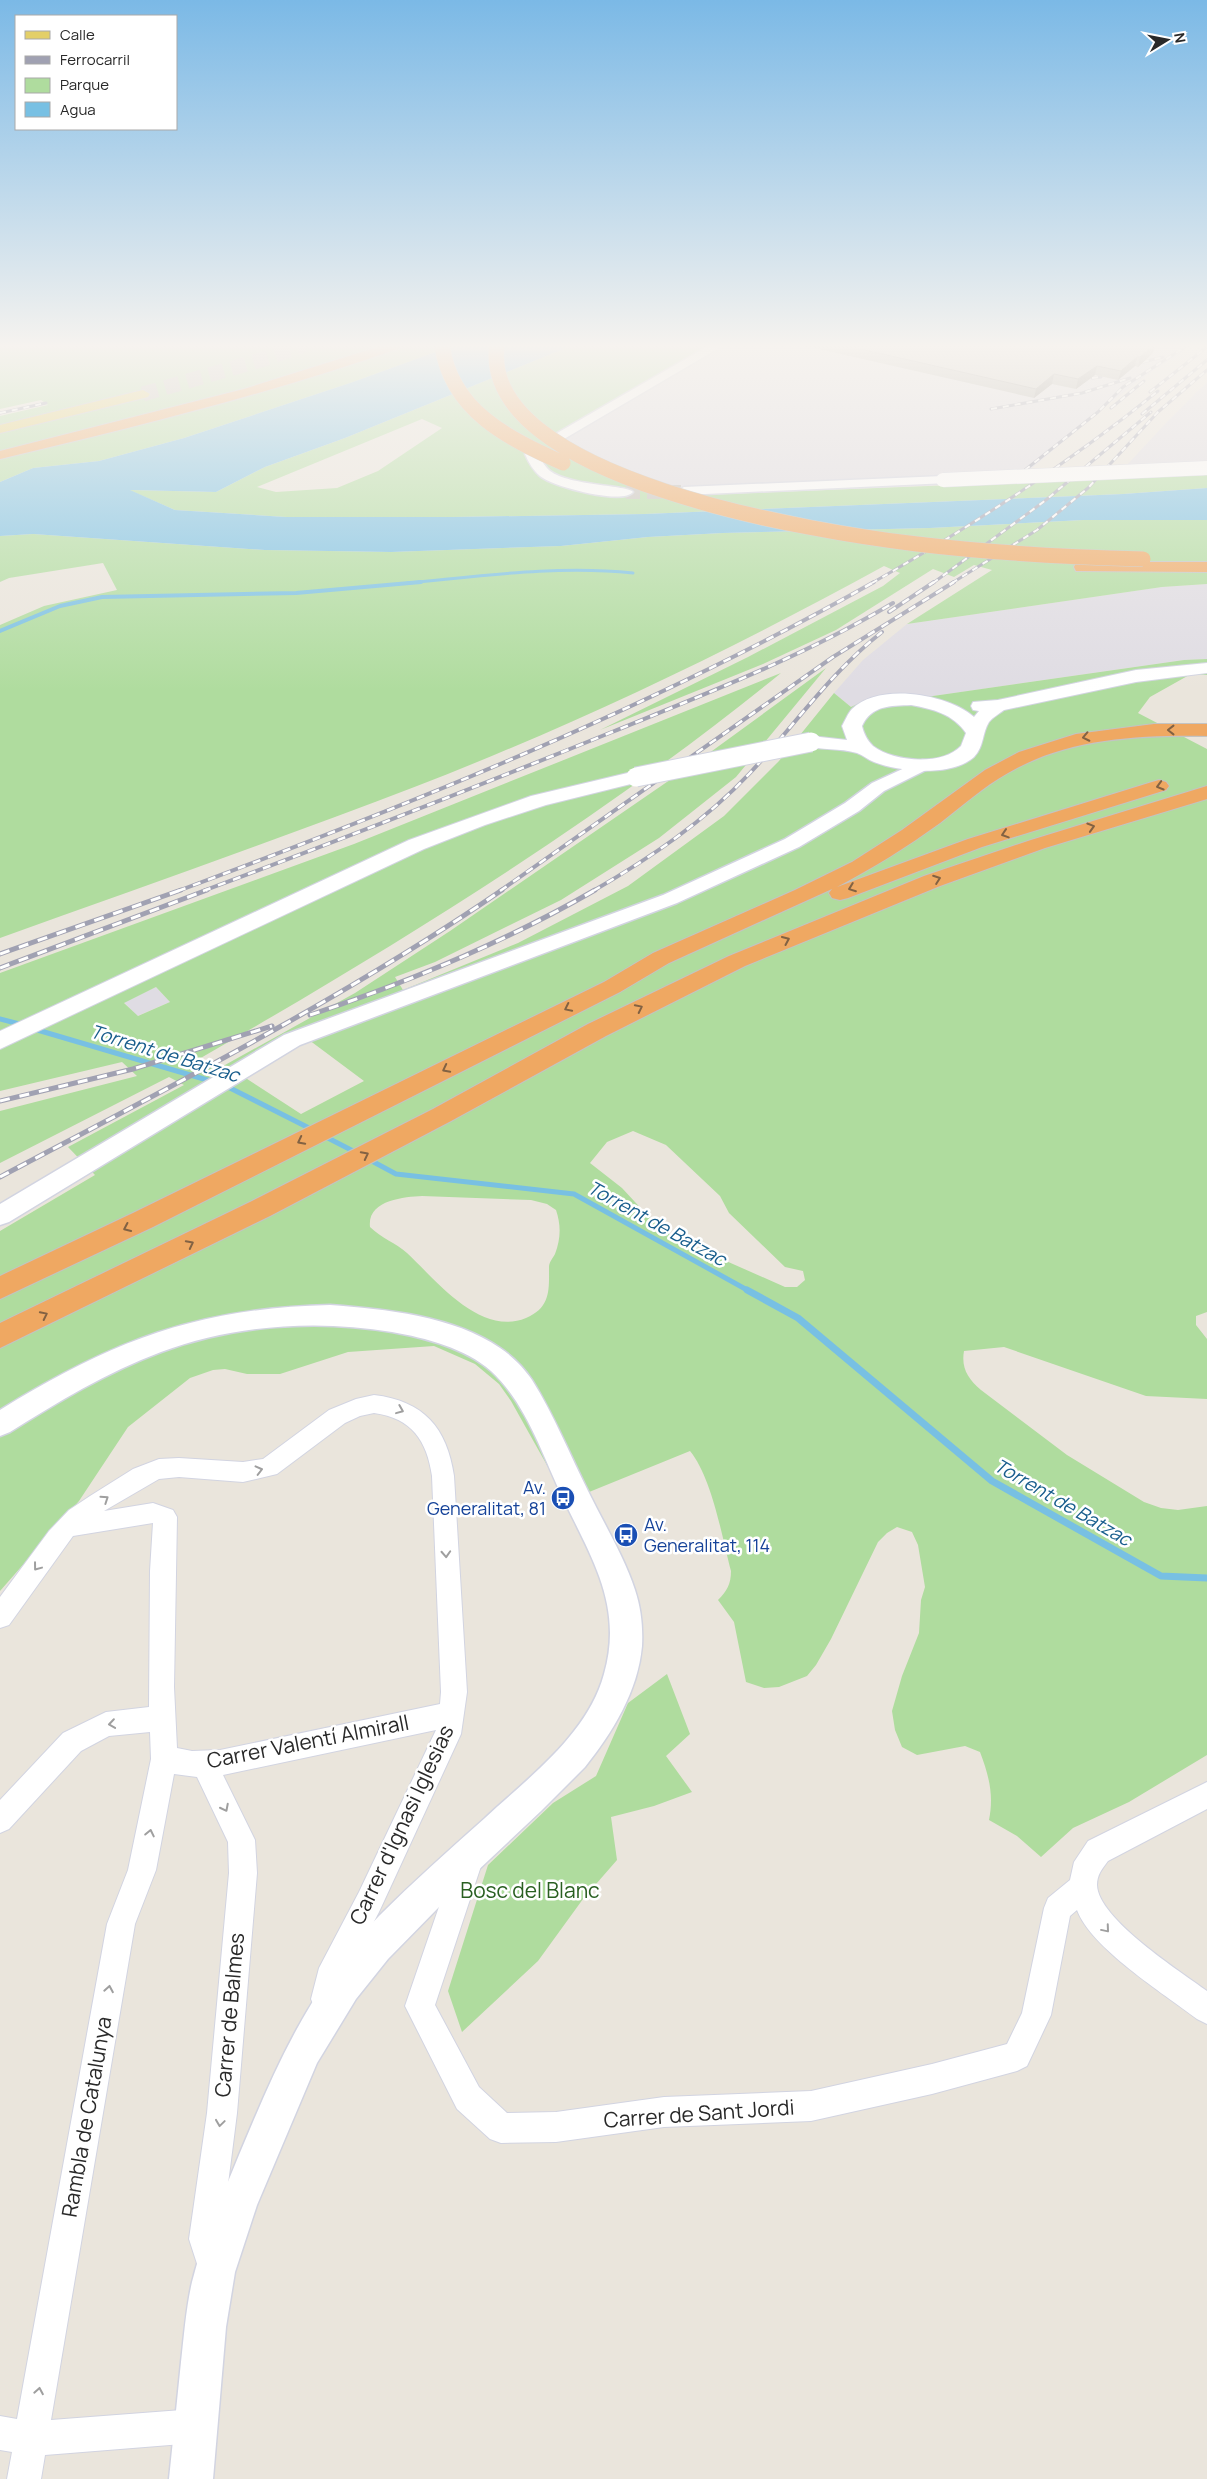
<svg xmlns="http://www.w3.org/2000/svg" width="1207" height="2479" viewBox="0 0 1207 2479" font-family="Manrope,sans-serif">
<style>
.industrial{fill:#dfdce3}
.green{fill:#afdc9e;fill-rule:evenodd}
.water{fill:#78c0e3}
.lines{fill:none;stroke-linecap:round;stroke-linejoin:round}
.stream-far3{stroke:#78c0e3;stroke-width:3}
.stream-far2{stroke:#78c0e3;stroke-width:4}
.stream-far1{stroke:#78c0e3;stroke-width:5}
.stream{stroke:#78c0e3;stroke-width:7}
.tertiary-tunnel{stroke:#c3bfb8;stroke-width:14;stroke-dasharray:14 7;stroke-linecap:butt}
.primary-tunnel{stroke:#c3bfb8;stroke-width:15;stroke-dasharray:15 8;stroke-linecap:butt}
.minor-casing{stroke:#d2d4e1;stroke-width:2}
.tertiary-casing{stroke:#d2d4e1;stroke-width:3}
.secondary-casing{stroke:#d2d4e1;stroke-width:2}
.primary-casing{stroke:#c3c3c3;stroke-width:2}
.motorway-casing{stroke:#c3c3c3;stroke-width:2}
.minor{fill:#fff;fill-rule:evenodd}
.tertiary{fill:#fff;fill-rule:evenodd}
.secondary{fill:#fff;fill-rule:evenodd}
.primary{fill:#e3cf68;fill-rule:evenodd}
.motorway{fill:#efa862;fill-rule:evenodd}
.rail-far2-casing{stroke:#a0a1b2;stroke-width:3}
.rail-far1-casing{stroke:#a0a1b2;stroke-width:4}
.rail-casing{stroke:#a0a1b2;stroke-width:5}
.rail-far2{stroke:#fff;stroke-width:2;stroke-dasharray:6;stroke-linecap:butt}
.rail-far1{stroke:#fff;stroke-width:2.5;stroke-dasharray:8;stroke-linecap:butt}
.rail{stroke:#fff;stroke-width:3;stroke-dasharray:10;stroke-linecap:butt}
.tertiary-bridge-casing{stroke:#d2d4e1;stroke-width:15;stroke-linecap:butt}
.secondary-bridge-casing{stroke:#d2d4e1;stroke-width:21;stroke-linecap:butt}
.motorway-bridge-casing{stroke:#c3c3c3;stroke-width:16;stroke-linecap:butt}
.tertiary-bridge{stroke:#fff;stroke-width:14}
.secondary-bridge{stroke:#fff;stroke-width:19}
.motorway-bridge{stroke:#efa862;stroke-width:15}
.wall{fill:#aaa8a1}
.shaded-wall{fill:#8b8883}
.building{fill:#c6c3bb;stroke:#8b8883}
.oneway{stroke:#826243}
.oneway2{stroke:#9f9f9f}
.labels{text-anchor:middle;stroke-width:5;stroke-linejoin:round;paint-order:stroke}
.transit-label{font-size:18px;fill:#164399;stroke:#fff;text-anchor:end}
.water-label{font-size:19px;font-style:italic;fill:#195e8d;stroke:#fff}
.near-street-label{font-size:21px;fill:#292929;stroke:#fff}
.near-park-label{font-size:21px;fill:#295f20;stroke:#fff}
</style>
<rect width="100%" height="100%" fill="#eae5dc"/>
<path class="industrial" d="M723,345h461l-6,5 5,1 -32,21 -40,30 -84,70 -9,10 -316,13 -16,-2 -101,-41 -23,-15z
M1207,382v93l-81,-9 41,-44z
M1207,584v75l-23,1 -258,37 -60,2 -15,8 -17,-14 29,-33 44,-36 255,-37z
M156,987l14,15 -33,14 -13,-14z"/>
<path class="green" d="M0,345h455l-102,37 -169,56 -85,23 -66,7 -33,14v-66l48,-11 -7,-5 -41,9z
M573,345h150l-161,92c43,28 91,45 140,58l505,-20v13l-84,6 -478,20 -192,3h-167l-111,-7 -46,-20 87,2 49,-25 80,-29zM422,419l20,9 -64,43 -41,17 -61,4 -19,-5z
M1083,520h124v64l-45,3 -255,37 85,-54 -18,-5 -20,12 -21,-8 -97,61 -73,34 -163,66 148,-73 135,-71 17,-13 -16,-7c-151,83 -307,158 -467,220 -138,53 -278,102 -417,152v-313l44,-19 73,-16 -14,-27 -94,15 -9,4v-46l33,-2 232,16 126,2 170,-6 87,-9 75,-4 207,-5z
M1207,659v16l-16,-1 -41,23 -12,16 69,36v563l-11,4v9l11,14v60l-61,-3 -142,-49 -40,4c-3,17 4,28 17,39l86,65 77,47 17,6 17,2 29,-4v249l-78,47 -56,26 -32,29 -24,-21 -28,-16c5,-25 0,-44 -9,-68l-15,-6 -48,9 -15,-8 -7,-17 -3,-19 10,-35 17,-43 2,-33 4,-13 -7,-42 -6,-13 -15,-5 -10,6 -9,9 -47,97 -15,26 -9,11 -28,11 -15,1 -18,-6 -12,-60 -16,-22c9,-9 13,-16 13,-29 -9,-34 -19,-93 -41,-120l-123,50 -56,-100 -12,-17 -24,-20 -41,-18 -86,6 -68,22h-33l-22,-5 -12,1 -23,8 -62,49 -49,74 -79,90v-360l95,-56 -27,-28 116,-62 -15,-8 -169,86v-52l137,-35 -15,-14 -122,29v-118l354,-129 427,-171c-181,147 -380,270 -582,386l17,11 139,-77 95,-62 262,-180 114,-83 -90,109 -77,61 -98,62 -126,62 -40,15 8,13 115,-47 110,-57 96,-70 55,-55 55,-68 17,14c25,-13 47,-12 75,-10l258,-37zM156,987l14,15 -32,14 -14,-13zM309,1040l55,41 -63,33 -57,-37zM633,1131l33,14 54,51 9,17 56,54 18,4 2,9 -8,7h-12l-111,-49 -26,-22 -26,-28 -32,-25 17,-21zM422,1196l109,4 16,4 9,6c5,15 5,28 -1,44 -2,4 -6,8 -6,13 0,23 2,40 -23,51 -46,19 -90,-38 -119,-65 -11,-10 -26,-15 -37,-26 -3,-27 34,-30 52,-31z
M667,1674l23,60 -24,22 26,36 -38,14 -43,11 6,43 -34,39 -45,62 -76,71 -14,-41 40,-126 65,-62 43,-27 32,-73z"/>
<path class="water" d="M455,345h118l-228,93 -80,29 -49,25 -86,-2 45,20 111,7h167l192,-3 478,-20 84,-6v32h-124l-153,8 -207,5 -75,4 -87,9 -170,6 -126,-2 -232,-16 -33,2v-54l33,-14 66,-7 85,-23 169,-56z"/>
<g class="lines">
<path class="stream-far3" d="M407,583c75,-7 151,-18 226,-10"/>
<path class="stream-far2" d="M0,631l60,-25 42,-9 194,-4 125,-11"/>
<path class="stream-far1" d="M0,1019l23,6
M34,1029l180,53
M226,1086l87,44
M324,1136l33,17
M368,1159l28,15 178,20 175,97"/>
<path class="stream" d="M747,1290l51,28 194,163 169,95 46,2"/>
<path class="tertiary-tunnel" d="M626,492h55"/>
<path class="primary-tunnel" d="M143,394l121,-35 40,-14"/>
<g class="minor-casing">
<path id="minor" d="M374,1395c50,6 73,33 80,81l13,216 -6,42 -82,178 -36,69 -8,28 -10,4 -10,-4 -4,-10 8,-31 40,-76 77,-162 -213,45 32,65 2,33 -20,240 -16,126 7,26 -5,11 -11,5 -11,-5 -12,-37 18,-126 22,-240 -1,-31 -31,-65 -23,-3 -18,96 -21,54 -84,496 144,-11 12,5 5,12 -5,12 -12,5 -150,12 -4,24h-34l5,-27 -12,-2v-34l17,3 90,-495 21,-54 23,-111 -1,-27 -41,4 -28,15 -72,78 -9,4v-33l63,-67 43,-21 43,-5 1,-136 3,-48 -80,13 -64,89 -9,3v-31l49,-66 20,-21 21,-14 43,-27 26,-10 20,-1 64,4 20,-3 66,-49 27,-11zM374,1413c38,5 53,28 58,63l9,216 -1,12 -220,46 -28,1 -15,-3 -3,-61 3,-170 -4,-7 -20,-7 -49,8 55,-32 20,-2 64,5 34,-8 68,-51 15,-7z
M1207,1782v27l-99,52c-6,8 -11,14 -11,24 1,34 83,86 110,106v33l-10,-5c-34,-26 -106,-71 -120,-109l-7,6 -19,99 -24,51 -10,5 -85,23 -121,27 -147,6 -108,15 -55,1 -11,-4 -33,-30 -52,-103 50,-146 4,-10 10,-4 10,4 4,10 -48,145 44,82 28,26 49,-1 108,-15 147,-6 121,-27 75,-20 15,-31 22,-105 4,-10 22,-18 4,-18 14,-21z"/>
</g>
<g class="tertiary-casing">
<path id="tertiary" d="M710,345h14l-160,94h-10l-2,-3z
M532,450l5,1c4,7 6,14 13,20 20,15 78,14 83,21 -10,13 -80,-5 -93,-16 -7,-6 -11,-13 -15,-22z
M943,476l5,1 2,3 -2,3 -264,12 -7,-4 7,-4z
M922,760l6,1 3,4 -3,4 -44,22 -25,20 -60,36 -122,56 -377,142 -291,177 -9,3v-21l284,-169 379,-140 122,-56 60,-36 27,-20z
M330,1305c55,4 124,11 170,43 12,8 24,20 32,32 22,35 38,75 56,111 16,33 36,65 47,99 6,18 8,37 7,56 -4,46 -30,87 -57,121l-44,44 -100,94 -53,54 -32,40 -39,64 -60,142 -22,67 -9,55 -13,152h-44c4,-39 8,-78 12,-117 3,-26 5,-54 11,-80 11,-44 30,-85 47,-127 38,-91 70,-166 140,-239 34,-34 70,-66 106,-98 43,-40 103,-84 119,-144 20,-69 -14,-118 -42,-178 -20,-42 -36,-93 -71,-125 -26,-23 -65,-33 -99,-39 -76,-13 -159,-7 -231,20 -54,20 -103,50 -151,80l-10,4v-26c112,-69 197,-102 330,-105z"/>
</g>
<g class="secondary-casing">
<path id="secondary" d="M1207,663v10l-71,9 -132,28c-5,4 -11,7 -15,12 -7,11 -5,25 -15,35 -22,20 -75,15 -100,5 -6,-2 -11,-7 -17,-9 -17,-5 -36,-3 -53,-7l-3,-4 3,-4 7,-2 36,4 -5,-14c3,-5 6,-13 10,-17 27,-27 96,-15 122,8l5,-6 -6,-1 -2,-4 2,-4 25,-2 138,-30zM911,705c22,4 42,9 55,28l-5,13c-19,20 -67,16 -88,0 -6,-6 -9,-12 -11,-20 10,-21 28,-20 49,-21z
M636,771l7,2 3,4 -3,4 -97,24 -61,20 -61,24 -424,200v-18l409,-191 122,-44z"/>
</g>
<g class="primary-casing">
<path id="primary" d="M143,390l7,4 -2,3 -148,36v-8z"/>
</g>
<g class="motorway-casing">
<path id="motorway" d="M384,345h18l-2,3c-131,46 -265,79 -400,111v-8l244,-62z
M1082,562h125v10l-131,-1 -2,-4 2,-4z
M1154,724h53v12c-68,-1 -139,2 -199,37 -25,14 -46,33 -68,50 -33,24 -67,45 -103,64l131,-48 184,-57 7,-2 7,2 3,4 -3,4 -184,57 -134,51 -8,2 -8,-2 -3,-5 3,-4 -163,74 -49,29 -467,235 -153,72v-23l133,-63 471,-231 49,-29 142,-63 57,-28 50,-32 83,-60 34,-18 57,-18z
M1207,786v13l-162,49 -105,38 -195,80 -139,70 -155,85 -181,95 -270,132v-25l250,-121 183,-93 155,-85 141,-68 195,-80 107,-36z"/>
</g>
<use href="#minor" class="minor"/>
<use href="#tertiary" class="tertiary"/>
<use href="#secondary" class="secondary"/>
<use href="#primary" class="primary"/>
<use href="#motorway" class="motorway"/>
<g class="rail-far2-casing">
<path id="rail-far2" d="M1143,362l20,-5
M1092,378l9,-1
M1150,392l57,-45
M1111,408l33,-27
M991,409l91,-16 48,-15
M0,413l46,-10
M1142,414l65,-54
M1025,470l73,-58 25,-25 65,-42
M872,583c100,-57 196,-119 286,-192
M933,583l113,-83 105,-88
M952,583l85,-53 51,-42 70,-76 49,-42"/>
</g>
<g class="rail-far1-casing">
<path id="rail-far1" d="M889,612l45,-30
M178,891c237,-88 475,-184 696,-309
M203,891c137,-51 273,-104 409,-159 96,-39 192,-76 281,-129
M500,891l333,-234 121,-75
M593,891c57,-33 111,-69 157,-118 44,-47 81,-101 132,-141"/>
</g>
<g class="rail-casing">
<path id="rail" d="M0,954l181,-64
M0,968l207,-78
M310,1015c99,-33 195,-73 285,-125
M0,1101l133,-32 139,-43
M0,1177c170,-90 343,-178 502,-287"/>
</g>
<use href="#rail-far2" class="rail-far2"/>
<use href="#rail-far1" class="rail-far1"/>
<use href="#rail" class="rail"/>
<g class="tertiary-bridge-casing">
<path id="tertiary-bridge" d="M943,480l264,-12"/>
</g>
<g class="secondary-bridge-casing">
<path id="secondary-bridge" d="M636,777l175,-35"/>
</g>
<g class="motorway-bridge-casing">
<path id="motorway-bridge" d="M442,345c9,66 66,93 121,118
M497,345c-19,135 326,188 420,199 75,9 150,13 226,15"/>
</g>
<use href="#tertiary-bridge" class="tertiary-bridge"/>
<use href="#secondary-bridge" class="secondary-bridge"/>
<use href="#motorway-bridge" class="motorway-bridge"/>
</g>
<path class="wall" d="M801,345h354l-2,8 -15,14 -3,-1 -17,14 -23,-5 -19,14 -24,-5 -18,14z"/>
<path class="shaded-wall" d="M1155,345l-2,8 -15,14 2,-10z
M1137,357l-2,9 -17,14 3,-9z
M1097,366l-2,9 -19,14 2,-10z
M1054,374l-2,10 -18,14 2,-9z"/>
<path class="building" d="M843,345h311l-14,12h-3l-16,14 -24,-5 -19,13 -24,-5 -18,15z"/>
<defs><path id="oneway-chevron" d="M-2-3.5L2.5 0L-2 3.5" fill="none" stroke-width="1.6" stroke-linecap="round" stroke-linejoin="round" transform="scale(1.25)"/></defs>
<g class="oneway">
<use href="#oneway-chevron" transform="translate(1171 730) rotate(180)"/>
<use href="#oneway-chevron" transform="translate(1086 737) rotate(168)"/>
<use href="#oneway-chevron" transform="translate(1160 786) rotate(164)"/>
<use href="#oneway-chevron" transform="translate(1091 827) rotate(-17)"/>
<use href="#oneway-chevron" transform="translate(1005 834) rotate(162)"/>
<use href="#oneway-chevron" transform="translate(937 879) rotate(-20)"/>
<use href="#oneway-chevron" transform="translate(852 888) rotate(159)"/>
<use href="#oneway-chevron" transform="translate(786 940) rotate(-24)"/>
<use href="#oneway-chevron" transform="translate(568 1008) rotate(154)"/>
<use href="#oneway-chevron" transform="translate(639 1008) rotate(-26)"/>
<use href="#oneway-chevron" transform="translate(446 1069) rotate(153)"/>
<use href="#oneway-chevron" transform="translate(301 1141) rotate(153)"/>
<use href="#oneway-chevron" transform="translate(365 1155) rotate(-27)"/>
<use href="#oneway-chevron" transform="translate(127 1228) rotate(155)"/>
<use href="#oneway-chevron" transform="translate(190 1244) rotate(-27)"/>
<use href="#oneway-chevron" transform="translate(44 1315) rotate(-26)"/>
</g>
<g class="oneway2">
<use href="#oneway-chevron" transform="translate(400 1410) rotate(22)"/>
<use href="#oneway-chevron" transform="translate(259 1470) rotate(-14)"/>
<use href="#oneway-chevron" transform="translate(105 1499) rotate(-34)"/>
<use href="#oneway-chevron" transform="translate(446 1554) rotate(87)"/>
<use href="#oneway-chevron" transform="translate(37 1567) rotate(127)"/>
<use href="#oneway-chevron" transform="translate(112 1724) rotate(172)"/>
<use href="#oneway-chevron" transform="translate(225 1808) rotate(63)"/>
<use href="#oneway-chevron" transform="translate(150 1833) rotate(-78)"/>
<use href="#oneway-chevron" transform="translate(1106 1929) rotate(50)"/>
<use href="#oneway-chevron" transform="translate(109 1989) rotate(-80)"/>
<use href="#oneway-chevron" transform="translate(220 2123) rotate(98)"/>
<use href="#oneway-chevron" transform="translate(39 2391) rotate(-80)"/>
</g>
<linearGradient id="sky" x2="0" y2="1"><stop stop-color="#7bb9e6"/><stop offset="0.5" stop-color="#f6f3ef"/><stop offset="1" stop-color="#f6f3ef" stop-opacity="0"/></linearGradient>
<rect width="1207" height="692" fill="url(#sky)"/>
<defs>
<g id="bus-disc" transform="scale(1.25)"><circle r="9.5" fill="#1a4fb4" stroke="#fff"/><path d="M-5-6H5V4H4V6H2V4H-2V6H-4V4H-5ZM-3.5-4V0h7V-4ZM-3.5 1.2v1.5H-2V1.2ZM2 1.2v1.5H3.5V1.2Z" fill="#fff"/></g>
</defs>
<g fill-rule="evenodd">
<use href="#bus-disc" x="563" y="1498"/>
<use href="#bus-disc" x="626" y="1535"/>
</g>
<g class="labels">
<g class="transit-label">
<text x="546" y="1494">Av.<tspan x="546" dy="21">Generalitat, 81</tspan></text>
<text x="644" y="1531" text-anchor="start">Av.<tspan x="644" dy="21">Generalitat, 114</tspan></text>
</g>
<g class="water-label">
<text transform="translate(165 1053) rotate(17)" y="7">Torrent de Batzac</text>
<text transform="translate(657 1223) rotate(29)" y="7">Torrent de Batzac</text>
<text transform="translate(1063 1502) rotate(30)" y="7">Torrent de Batzac</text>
</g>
<g class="near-street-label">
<text transform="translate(308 1742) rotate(-11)" y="7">Carrer Valentí Almirall</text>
<text transform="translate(402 1825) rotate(-65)" y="7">Carrer d'Ignasi Iglesias</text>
<text transform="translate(230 2015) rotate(-85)" y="7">Carrer de Balmes</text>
<text transform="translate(699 2114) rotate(-4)" y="7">Carrer de Sant Jordi</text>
<text transform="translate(87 2117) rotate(-80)" y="7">Rambla de Catalunya</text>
</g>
<g class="near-park-label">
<text x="530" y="1898">Bosc del Blanc</text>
</g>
</g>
<rect x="15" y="15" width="162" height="115" fill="#ffffff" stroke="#a9a9a9"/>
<rect x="25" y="31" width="25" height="8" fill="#e3cf68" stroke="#a9a9a9"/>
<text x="60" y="40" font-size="15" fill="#292929">Calle</text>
<rect x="25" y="56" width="25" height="8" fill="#a0a1b2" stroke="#a9a9a9"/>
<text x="60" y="65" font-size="15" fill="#292929">Ferrocarril</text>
<rect x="25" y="78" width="25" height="15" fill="#afdc9e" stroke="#a9a9a9"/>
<text x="60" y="90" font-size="15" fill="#292929">Parque</text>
<rect x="25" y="102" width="25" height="15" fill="#78c0e3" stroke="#a9a9a9"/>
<text x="60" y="115" font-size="15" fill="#292929">Agua</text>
<g transform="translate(1167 40) rotate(80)" stroke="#ffffff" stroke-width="4" paint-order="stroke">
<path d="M0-4L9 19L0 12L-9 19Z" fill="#292929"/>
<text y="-8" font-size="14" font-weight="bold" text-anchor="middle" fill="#292929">N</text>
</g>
</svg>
